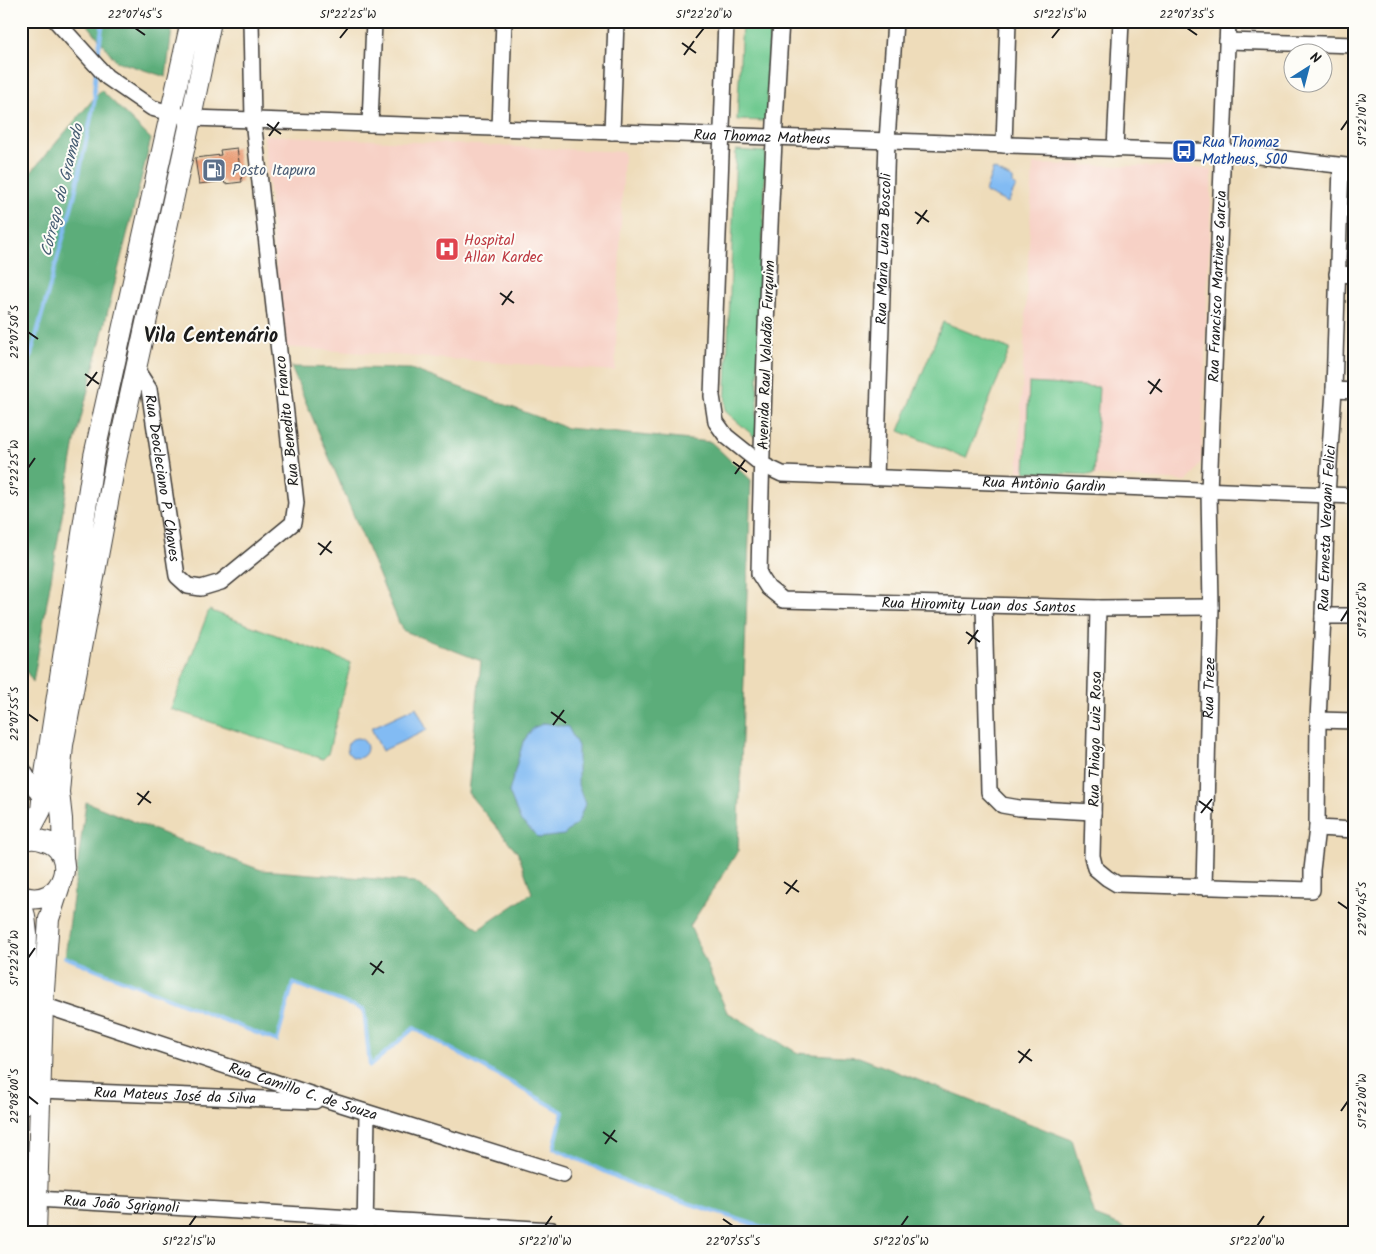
<svg xmlns="http://www.w3.org/2000/svg" width="1376" height="1254" viewBox="0 0 1376 1254" font-family="Kalam,sans-serif">
<style>
.built{fill:#f7d1c6}
.green{fill:#6fc990;stroke:#467256}
.forest{fill:#5bad7a;stroke:#3c644b}
.water{fill:#82bbf3;stroke:#4f6c88}
.lines{fill:none;stroke-linecap:round;stroke-linejoin:round}
.stream{stroke:#82bbf3;stroke-width:4}
.building{fill:#e99d77}
.street-casing{stroke:#3c3934;stroke-width:18}
.secondary-casing{stroke:#3c3934;stroke-width:22}
.street{stroke:#fff;stroke-width:15}
.secondary{stroke:#fff;stroke-width:20}
.ticks{fill:none;stroke:#1c1c1c;stroke-width:2}
.labels{text-anchor:middle;stroke-width:4;stroke-linejoin:round;paint-order:stroke}
.street-label{font-size:15px;fill:#1c1c1c;stroke:#fdfcf7}
.transit-label{font-size:15px;fill:#164399;stroke:#fdfcf7;text-anchor:start}
.service-label{font-size:15px;fill:#4e5e75;stroke:#fdfcf7;text-anchor:start}
.health-label{font-size:15px;fill:#be3a42;stroke:#fdfcf7;text-anchor:start}
.water-label{font-size:16px;font-style:italic;fill:#455c72;stroke:#fdfcf7}
.district-label{font-size:20px;font-weight:bold;fill:#1c1c1c;stroke:#fdfcf7}
.neatline{fill:none;stroke:#1c1c1c;stroke-width:2}
.ticks-label{font-size:12px;text-anchor:middle;fill:#1c1c1c}
</style>
<rect width="100%" height="100%" fill="#fdfcf7"/>
<filter id="ink" filterUnits="userSpaceOnUse"><feTurbulence type="fractalNoise" baseFrequency=".02" numOctaves="2"/><feDisplacementMap in="SourceGraphic" scale="10" xChannelSelector="R" yChannelSelector="G"/><feConvolveMatrix kernelMatrix="1 2 1 2 8 2 1 2 1" color-interpolation-filters="sRGB"/></filter>
<filter id="wash" filterUnits="userSpaceOnUse"><feTurbulence type="fractalNoise" baseFrequency=".0096" numOctaves="4" result="noise"/><feDisplacementMap in="SourceGraphic" scale="20" xChannelSelector="R" yChannelSelector="G"/><feGaussianBlur stdDeviation="1.12" result="paint"/><feColorMatrix in="noise" values="0 0 0 0 0 0 0 0 0 0 0 0 0 0 0 0 0 1.4 0 .05"/><feComposite in="paint" operator="in"/></filter>
<g filter="url(#wash)">
<rect width="100%" height="100%" fill="#eedcba"/>
<path class="built" d="M264,135l360,17 -9,219 -332,-24z
M1033,164l153,3 26,3 -11,292 -8,13 -6,6 -169,-10z"/>
<path class="green" d="M742,21h28l-3,100 -30,-1z
M736,150l30,2 -10,286 -31,-27z
M943,322l67,27 -44,109 -67,-27z
M1029,383l70,4 -5,88 -69,-3z
M209,610l142,53 -23,91 -5,5 -152,-50z"/>
<path class="forest" d="M85,21h88l-7,56 -50,-16z
M101,90l50,49 -76,303 -42,240 -12,-19v-479z
M291,367l120,2 156,59 144,14 40,38 -13,371 -48,75 37,86 71,41 61,4 213,83 23,76 43,17h-357l-143,-46 -84,-39 9,-36 -149,-84 -44,38 -6,-56 -70,-27 -17,58 -212,-84 21,-155 88,36 87,32 154,12 64,47 53,-36 -14,-40 -50,-60 13,-132 -79,-31z"/>
<path class="water" d="M993,169l20,10v5l3,2 -8,17 -23,-11z
M416,707l11,23 -45,21 -11,-23z
M545,723l23,4 10,19v39l7,19 -7,18 -14,13 -25,3 -19,-18 -11,-28 14,-50 10,-14z
M347 748a10 10 0 1 1 20 0a10 10 0 1 1-20 0Z"/>
<g class="lines">
<path class="stream" d="M97,61l6,-40
M21,391l53,-193 21,-99 -1,-7 2,-22
M65,957l212,84 16,-58 71,27 6,56 44,-38 149,84 -9,36 84,39 143,46"/>
</g>
<g id="blocks">
<path class="building" d="M237,148l5,34 -17,2 -1,-3 -25,3 -4,-26 26,-3 -1,-5z"/>
</g>
</g>
<g filter="url(#ink)">
<use href="#blocks" fill-opacity="0" stroke="#3c3934" stroke-width="1"/>
<g class="lines">
<g class="street-casing">
<g id="street">
<path id="s1" d="M56,21l51,56 45,31 18,5 21,5 1032,34 132,15"/>
<path id="s2" d="M726,21l-14,375 4,26 10,14 35,28 21,10 573,22"/>
<path id="s3" d="M781,21c-12,184 -18,368 -22,553l9,14 15,12 315,8 113,-1"/>
<path d="M1227,41l128,4"/>
<path d="M370,124l4,-103"/>
<path d="M500,128l4,-107"/>
<path d="M612,132l4,-111"/>
<path d="M1004,145l4,-124"/>
<path d="M1115,149l6,-128"/>
<path d="M1337,274l18,1"/>
<path id="s4" d="M136,369l13,20 28,187 11,10 13,2 20,-6 72,-59 3,-20 -43,-383 -2,-99"/>
<path d="M1334,390l21,1"/>
<path id="s5" d="M876,478l11,-337 8,-120"/>
<path d="M984,605l5,187 13,13 17,3 74,4"/>
<path id="s6" d="M1098,608l-6,248 3,12 12,10 10,6 195,6v-20l5,-42 1,-108 5,-104 4,-121 7,-105 7,-224"/>
<path d="M1323,616h32"/>
<path d="M1318,720l37,1"/>
<path d="M21,767l22,35"/>
<path d="M1317,828l38,2"/>
<path id="s7" d="M1204,887l7,-280 -2,-116 19,-470"/>
<path id="s8" d="M43,1005l291,97 229,72"/>
<path id="s9" d="M33,1083l7,7 275,11"/>
<path id="s10" d="M21,1195l16,4 515,31 2,3"/>
<path d="M365,1233l2,-120"/>
</g>
</g>
<g class="secondary-casing">
<path id="secondary" d="M25,840l16,-30 4,-36 49,-318 97,-435
M21,841c8,-3 15,-3 23,0 36,9 21,70 -23,55
M63,858l-1,-39 -3,-27 4,-47 52,-281 76,-346 20,-97
M21,903l4,13 2,18 -6,172
M36,1233l7,-228 6,-86 12,-37"/>
</g>
<use href="#street" class="street"/>
<use href="#secondary" class="secondary"/>
</g>
</g>
<path class="ticks" d="M135,28l10,7M1187,28l10,7M340,38l8,-10M696,38l8,-10M1052,38l8,-10M682,43l14,10M684,55l10,-14M267,124l14,10M1341,130l7,-10M269,136l10,-14M915,212l14,10M917,224l10,-14M500,293l14,10M502,305l10,-14M28,332l10,7M85,374l14,10M1148,381l14,11M87,386l10,-14M1150,394l10,-15M733,462l14,10M28,468l7,-10M735,474l10,-14M318,543l14,10M320,555l11,-14M1341,621l7,-11M966,632l14,10M968,644l10,-14M551,712l15,11M28,714l10,7M553,725l11,-15M137,793l14,10M1199,801l14,10M138,805l11,-14M1201,813l11,-14M784,882l15,10M786,894l11,-14M1338,902l10,7M28,958l7,-10M370,963l14,10M372,975l10,-14M1018,1051l14,10M1019,1063l11,-14M28,1096l10,8M1341,1111l7,-10M603,1132l14,10M605,1144l10,-14M723,1219l10,7M189,1226l7,-10M545,1226l7,-10M901,1226l7,-10M1257,1226l7,-10"/>
<defs>
<g id="bus-square" transform="scale(1.25)"><rect x="-9" y="-9" width="18" height="18" rx="4" fill="#1a4fb4" stroke="#fdfcf7"/><path d="M-5-6H5V4H4V6H2V4H-2V6H-4V4H-5ZM-3.5-4V0h7V-4ZM-3.5 1.2v1.5H-2V1.2ZM2 1.2v1.5H3.5V1.2Z" fill="#fff"/></g>
<g id="fuel-square" transform="scale(1.25)"><rect x="-9" y="-9" width="18" height="18" rx="4" fill="#5c6f8a" stroke="#fdfcf7"/><path d="M-5.5-6h7V0h2V4h1.3V-2.5L3-4.5l.8-.8L6-3V5H2.5V1h-1V6h-7ZM-4.2-4.7v3.2H.2V-4.7Z" fill="#fff"/></g>
<g id="hospital-square" transform="scale(1.25)"><rect x="-9" y="-9" width="18" height="18" rx="4" fill="#e0444e" stroke="#fdfcf7"/><path d="M-5-5h3v3.5h4V-5h3V5h-3V1.5h-4V5h-3Z" fill="#fff"/></g>
</defs>
<g fill-rule="evenodd">
<use href="#bus-square" x="1184" y="151"/>
<use href="#fuel-square" x="214" y="170"/>
<use href="#hospital-square" x="447" y="249"/>
</g>
<g class="labels">
<g class="street-label">
<text dy="5" stroke="none"><textPath href="#s1" startOffset="742">Rua Thomaz Matheus</textPath></text>
<text dy="5" stroke="none"><textPath href="#s5" startOffset="229">Rua Maria Luiza Boscoli</textPath></text>
<text dy="5" stroke="none"><textPath href="#s7" startOffset="601">Rua Francisco Martinez Garcia</textPath></text>
<text transform="translate(766 355) rotate(-88)" y="5">Avenida Raul Valadão Furquim</text>
<text transform="translate(287 421) rotate(-96)" y="5">Rua Benedito Franco</text>
<text dy="5" stroke="none"><textPath href="#s4" startOffset="114">Rua Deocleciano P. Chaves</textPath></text>
<text dy="5" stroke="none"><textPath href="#s2" startOffset="749">Rua Antônio Gardin</textPath></text>
<text dy="5" stroke="none"><textPath href="#s6" startOffset="845">Rua Ernesta Vergani Felici</textPath></text>
<text dy="5" stroke="none"><textPath href="#s3" startOffset="785">Rua Hiromity Luan dos Santos</textPath></text>
<text dy="5" stroke="none"><textPath href="#s7" startOffset="199">Rua Treze</textPath></text>
<text transform="translate(1095 739) rotate(-89)" y="5">Rua Thiago Luiz Rosa</text>
<text dy="5" stroke="none"><textPath href="#s8" startOffset="274">Rua Camillo C. de Souza</textPath></text>
<text dy="5" stroke="none"><textPath href="#s9" startOffset="145">Rua Mateus José da Silva</textPath></text>
<text dy="5" stroke="none"><textPath href="#s10" startOffset="101">Rua João Sgrignoli</textPath></text>
</g>
<g class="transit-label">
<text x="1202" y="147">Rua Thomaz<tspan x="1202" dy="17">Matheus, 500</tspan></text>
</g>
<g class="service-label">
<text x="232" y="175">Posto Itapura</text>
</g>
<g class="health-label">
<text x="464" y="245">Hospital<tspan x="464" dy="17">Allan Kardec</tspan></text>
</g>
<g class="water-label">
<text transform="translate(61 190) rotate(-76)" y="6">Córrego do Gramado</text>
</g>
<g class="district-label">
<text x="211" y="342">Vila Centenário</text>
</g>
</g>
<rect width="1376" height="1254" fill="none" stroke="#fdfcf7" stroke-width="55"/>
<g transform="translate(1308 68) rotate(36)"><circle r="24" fill="#fdfcf7" stroke="#a3a29f"/>
<path d="M0-4L9 19L0 12L-9 19Z" fill="#1f6fb2"/>
<text y="-8" font-size="14" font-weight="bold" text-anchor="middle" fill="#1c1c1c">N</text>
</g>
<rect x="28" y="28" width="1320" height="1198" class="neatline"/>
<g class="ticks-label">
<text x="135" y="18">22°07'45"S</text>
<text x="348" y="18">51°22'25"W</text>
<text x="704" y="18">51°22'20"W</text>
<text x="1060" y="18">51°22'15"W</text>
<text x="1187" y="18">22°07'35"S</text>
<text transform="translate(1362 120) rotate(-90)" y="4">51°22'10"W</text>
<text transform="translate(14 332) rotate(-90)" y="4">22°07'50"S</text>
<text transform="translate(14 468) rotate(-90)" y="4">51°22'25"W</text>
<text transform="translate(1362 610) rotate(-90)" y="4">51°22'05"W</text>
<text transform="translate(14 714) rotate(-90)" y="4">22°07'55"S</text>
<text transform="translate(1362 909) rotate(-90)" y="4">22°07'45"S</text>
<text transform="translate(14 958) rotate(-90)" y="4">51°22'20"W</text>
<text transform="translate(14 1096) rotate(-90)" y="4">22°08'00"S</text>
<text transform="translate(1362 1101) rotate(-90)" y="4">51°22'00"W</text>
<text x="189" y="1245">51°22'15"W</text>
<text x="545" y="1245">51°22'10"W</text>
<text x="733" y="1245">22°07'55"S</text>
<text x="901" y="1245">51°22'05"W</text>
<text x="1257" y="1245">51°22'00"W</text>
</g>
</svg>
